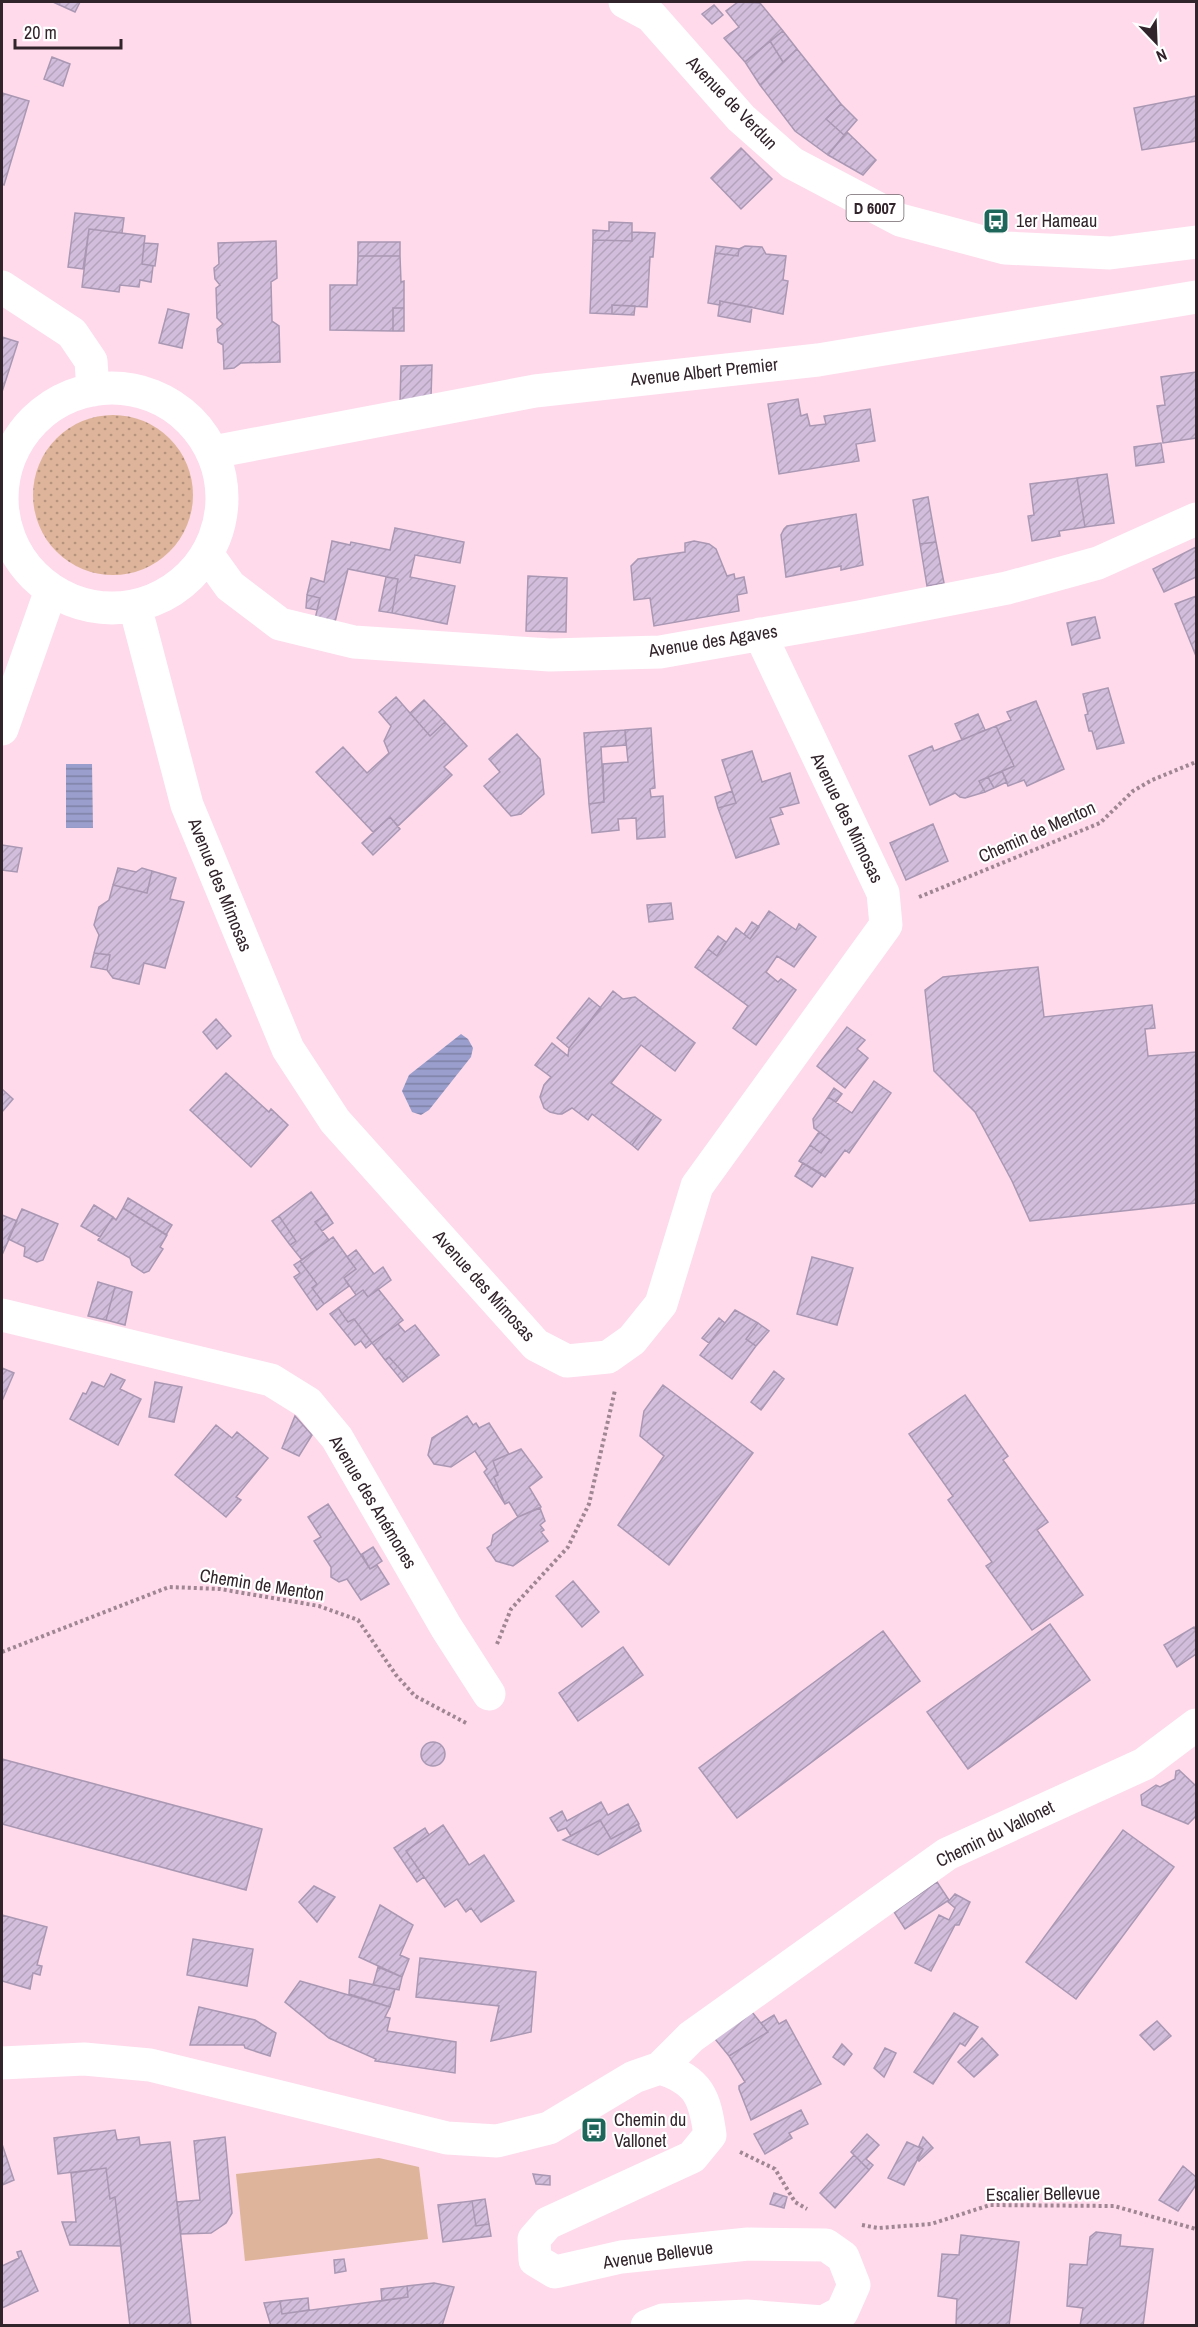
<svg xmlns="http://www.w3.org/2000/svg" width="1198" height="2327" viewBox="0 0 1198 2327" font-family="'Archivo Narrow',sans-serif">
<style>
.park{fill:url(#park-dots)}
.pitch{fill:#deb59a}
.water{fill:url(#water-rules)}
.building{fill:url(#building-hatch);stroke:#a997b3;stroke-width:1.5}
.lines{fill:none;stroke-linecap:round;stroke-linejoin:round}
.path{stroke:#a08692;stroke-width:4;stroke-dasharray:3 3;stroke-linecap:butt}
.minor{stroke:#fff;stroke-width:33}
.major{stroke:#fff;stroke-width:33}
.labels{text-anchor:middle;stroke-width:4.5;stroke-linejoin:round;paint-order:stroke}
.shield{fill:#fff;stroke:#70666b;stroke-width:1.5}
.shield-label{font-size:16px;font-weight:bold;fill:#32242b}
.street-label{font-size:18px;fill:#32242b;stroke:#fff}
.poi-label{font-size:18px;fill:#32242b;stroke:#fff;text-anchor:start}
</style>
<defs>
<pattern id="park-dots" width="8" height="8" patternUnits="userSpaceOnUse" patternTransform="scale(1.5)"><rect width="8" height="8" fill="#deb59a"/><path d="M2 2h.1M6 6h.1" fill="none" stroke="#b5937e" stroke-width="1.8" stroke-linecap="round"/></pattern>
<pattern id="water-rules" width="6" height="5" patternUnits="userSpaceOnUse" patternTransform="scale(1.5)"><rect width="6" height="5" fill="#9a9ecc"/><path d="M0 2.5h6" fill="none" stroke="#7e81a6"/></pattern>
<pattern id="building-hatch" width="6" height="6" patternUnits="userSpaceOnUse" patternTransform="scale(1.5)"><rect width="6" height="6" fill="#d2bedc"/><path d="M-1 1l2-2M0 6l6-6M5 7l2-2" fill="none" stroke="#b5a3bd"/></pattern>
</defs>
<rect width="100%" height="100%" fill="#fedaeb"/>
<path class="park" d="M33 495a80 80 0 1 1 160 0a80 80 0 1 1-160 0Z"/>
<path class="pitch" d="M379,2158l40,9 9,72 -183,22 -9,-87z"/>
<path class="water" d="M66,764h26l1,64h-27z
M461,1034l7,5 5,9 -2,9 -42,53 -8,5 -9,-3 -10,-21 7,-16z"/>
<path class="building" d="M53,2h27l-5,10z
M738,2l22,1 23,28 -38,31 -21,-24 15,-11 -13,-16z
M714,5l9,10 -11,9 -10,-10z
M783,31l14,18 -14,13 -13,-21z
M770,41l13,21 -23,23 -15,-23z
M797,49l44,55 -15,15 18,16 -16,20 -33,-24 -35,-46z
M52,57l18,7 -7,22 -19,-7z
M2,93l27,8 -25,84 -2,-1z
M1196,96v45l-54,9 -8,-42z
M841,104l16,16 -13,15 -18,-16z
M847,132l29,28 -13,15 -35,-20z
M741,148l31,31 -31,30 -30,-31z
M75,213l49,5 -2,15 -33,-4 -6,40 -15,-2z
M609,222l23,1v18l-39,-1v-10l16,1z
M89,229l56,7 -3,28 11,2 -2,16 -11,-2 -1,7 -19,-2 -1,7 -37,-5z
M632,232l23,1 -2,24h-3l-3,50 -35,-2v9l-22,-1 3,-73 39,1z
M276,241l1,37 -6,4 1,39 7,5 1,36 -39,1 -7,5 -10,1 -1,-24 -5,-3 -1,-13 6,-5 -6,-6 -1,-30 4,-3 -5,-6 -1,-11 5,-4 -1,-21z
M358,242h42v14h-42z
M144,243l14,1 -3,22 -13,-2z
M716,246l23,3 -1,7 -23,-3z
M745,246l17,1 4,7 20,2 -3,24 5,1 -5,33 -63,-13v4l-12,-2 7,-50 23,3 1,-7z
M358,256h42l1,26 3,-1v27h-11v23l-63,-1v-45h27z
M720,301l32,6 -2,15 -32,-6z
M612,305l23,1 -1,9 -22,-1z
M393,308h11v23h-11z
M168,309l21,5 -7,34 -23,-5z
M2,337l16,5 -16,50z
M432,365l-1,33 -31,6 1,-38z
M1196,372v66l-33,5 -6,-37 8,-1 -4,-28z
M798,399l3,17 6,-2 3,12 16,-2 -2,-8 46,-7 5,32 -19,3 3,17 -80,13 -11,-70z
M1161,443l3,19 -28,4 -2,-19z
M1107,474l7,49 -29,4 -8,-49z
M1077,478l8,49 -26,4 1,5 -28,5 -4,-25 6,-1 -4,-31z
M928,497l8,45 -16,2 -7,-44z
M856,514l7,51 -22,5v-4l-55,11 -5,-42 3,-6 3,-3z
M395,528l69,14 -4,21 -45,-8 -5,22 45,9 -8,38 -55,-11 6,-34 -50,-10 -14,57 -19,-7 5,-21 -13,-3 4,-17 13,4 8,-41 18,4 1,-3 39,8z
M694,541l15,3 7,5 11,27 7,-2 1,5 9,-2 3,16 -10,2 2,16 -85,15 -4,-28 -16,2 -3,-34 7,-7 47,-7v-9z
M936,542l8,41 -17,3 -7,-42z
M1196,547v30l-32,15 -11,-23z
M528,576l39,2 -1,54 -40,-1z
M386,577l12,2 -6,34 -13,-2z
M307,595l13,3 -3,12 -11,-2z
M1196,596v60l-21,-52z
M1095,617l5,21 -28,7 -5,-22z
M1108,688l16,55 -27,6 -5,-18h-3l-4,-16 3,-1 -5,-20z
M396,697l34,39 15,-14 22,24 -23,21 8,8 -54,51 -8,-9 -17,15 -57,-60 27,-25 24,26 22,-20 -5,-12 7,-15 -12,-14z
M424,700l21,22 -15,14 -20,-23z
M1036,701l28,68 -37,17 -3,-6 -16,6 -6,-15 12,-5 -18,-40 15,-6 -4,-8z
M978,714l7,16 -23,10 -7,-16z
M996,726l18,40 -35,15 6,11 -20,6 -5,-1 -5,-4 -25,12 -21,-49 23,-10 2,5z
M651,728l4,60 -5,1 1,8 12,-1 2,41 -28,2 -1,-21 -18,1 1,11 -27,3 -3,-29 15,-2 -1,-38 25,-2 -3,-32z
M625,730l1,15 -25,2 3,55 -15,2 -5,-71z
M517,734l23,25 4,35 -23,20 -10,2 -27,-30 16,-14 -11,-13z
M752,751l10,31 28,-9 9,30 -19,5 3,6 -13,4 9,26 -43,14 -18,-50 18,-5 -14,-43z
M1002,771l5,11 -13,6 -6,-11z
M988,777l6,11 -9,4 -6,-11z
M732,791l4,12 -18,5 -3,-11z
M390,817l10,12 -27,26 -11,-12z
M933,824l15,37 -42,19 -16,-37z
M2,845l20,3 -5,24 -15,-2z
M118,868l18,4 6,-4 10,3 -5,22 -34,-8z
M152,871l24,7 -6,21 14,3 -19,66 -21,-5 -5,21 -26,-6 -6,-8 3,-15 -16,-2 5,-18 -5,-10 5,-18 10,-7 4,-15 34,8z
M671,903l2,16 -24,3 -2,-17z
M769,911l27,19 3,-6 17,13 -22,30 -17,-11 -11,16 12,10 3,-3 15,11 -40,55 -23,-17 15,-22 -53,-39 13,-18 9,7 19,-28 14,11z
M752,922l7,5 -9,12 -6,-5z
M718,936l8,6 -9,14 -9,-7z
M94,953l16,2 -3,15 -16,-3z
M1038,967l6,50 108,-12 3,23 -10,1 3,27 48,-4v151l-166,18 -18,-40 -37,-69 -41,-41 -9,-81 18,-13z
M613,991l10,8 12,-2 60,46 -20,28 -34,-26 -30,38 43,32 -22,30 -40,-31 -4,6 -16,-12 -10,6h-4l-8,-2 -6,-4 -4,-11 4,-12 7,-8 -16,-12 17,-22 16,13 1,-8z
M589,998l12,10 -32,40 -12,-10z
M216,1019l15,17 -14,13 -14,-17z
M847,1027l18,13 -8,9 11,9 -23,30 -28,-22z
M226,1073l43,39 2,-3 17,16 -37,42 -61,-57z
M874,1081l17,12 -42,60 -4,-3 -20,27 -26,-16 11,-16 11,8 9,-13 -16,-12 -1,-9 15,-22 24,16z
M834,1088l8,6 -6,8 -8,-5z
M2,1089l11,10 -11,13z
M654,1115l7,5 -23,30 -6,-5z
M819,1132l11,8 -9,13 -11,-8z
M803,1163l19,11 -10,13 -17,-11z
M311,1192l16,22 -12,8 14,18 -27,20 -12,-15 6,-4 -17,-25z
M128,1198l44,27 -6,10 -43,-27z
M94,1205l19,12 -13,20 -19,-11z
M123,1208l44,27 -7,12 3,2 -14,22 -5,2 -12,-8 -2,-7 -32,-18 15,-23 3,3z
M22,1209l36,15 -15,36 -6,2 -13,-6 1,-9 -17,-8z
M327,1214l6,9 -11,8 -7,-9z
M2,1215l15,6 -15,34z
M279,1216l17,25 -6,4 -18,-24z
M333,1237l23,32 -12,9 5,8 -25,18 -12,-16 5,-4 -17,-23z
M356,1250l18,24 9,-7 8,13 -23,17 -5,-7 -7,5 -12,-17 12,-9 -9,-12z
M812,1257l41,11 -16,57 -40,-11z
M300,1261l17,23 -5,4 12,16 -7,6 -23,-33 6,-4 -6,-8z
M98,1282l17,5 -9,33 -18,-4z
M115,1287l17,5 -7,33 -19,-5z
M378,1289l25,31 -31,23 -18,-24 -6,3 -10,-14 25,-18 5,7z
M338,1308l10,14 6,-3 18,24 -6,5 -5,-7 -6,4 -25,-31z
M735,1310l23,13 -12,16 10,7 -24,33 -32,-24z
M719,1318l6,5 -16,20 -7,-5z
M758,1323l11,8 -13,15 -10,-7z
M398,1324l7,8 10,-7 24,30 -31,23 -19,-21 -4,3 -13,-17z
M389,1357l19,21 -5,4 -18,-22z
M2,1368l12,5 -12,28z
M774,1371l10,8 -23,31 -10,-8z
M111,1374l14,6 -5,9 21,10 -23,46 -48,-26 13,-26 3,1 6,-12 12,5z
M155,1382l27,5 -8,35 -25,-5z
M663,1385l90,68 -84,112 -51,-40 46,-69 -24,-20 4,-25z
M965,1395l43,61 -5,4 45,62 -11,8 46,65 -51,35 -46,-64 6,-4 -44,-62 5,-4 -44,-62z
M295,1416l17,19 -13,21 -17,-8z
M467,1416l6,9 3,-2 3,5 10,-5 20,31 -16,7 5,14 -4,2 11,27 -21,-32 3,-3 -12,-18 -24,16 -17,-3 -6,-9 4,-17z
M216,1425l16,13 5,-6 31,26 -32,39 5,3 -15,17 -51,-42z
M521,1449l21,28 -13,10 12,20 -23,10 -9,-15 -4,2 -11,-27 4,-2 -5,-14z
M328,1504l42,65 7,-4 12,19 -28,16 -14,-21 -8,3 -8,-5v-10l-17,-26 7,-4 -13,-20z
M540,1508l5,13 -5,4 4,5 -3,2 7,9 -35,25 -17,-5 -9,-13 4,-3 2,-10 25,-18z
M373,1547l9,14 -12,8 -8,-15z
M573,1581l26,31 -17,15 -26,-31z
M1050,1624l40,56 -122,89 -41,-57z
M1194,1627l2,4v23l-19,13 -13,-22z
M883,1631l37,50 -183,137 -38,-50z
M623,1647l20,28 -65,46 -19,-28z
M421 1754a12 12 0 1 1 24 0a12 12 0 1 1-24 0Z
M2,1759l260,70 -16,61 -244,-66z
M1179,1770l17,16v30l-8,8 -46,-19 -1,-10 15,-10 4,2 15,-8 1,-8z
M601,1802l7,13 20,-11 11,20 -28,15 -11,-19 -29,16 -5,-8 -8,3 -8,-13 12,-7 5,10z
M600,1820l11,19 27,-15 3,7 -43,24 -35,-15z
M443,1825l26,40 15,-10 30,46 -33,21 -10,-14 -5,4 -9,-13 -12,8 -39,-56z
M425,1828l4,7 -23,16 18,26 -7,5 -23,-34z
M1123,1830l51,37 -98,132 -50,-37z
M937,1882l12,18 -44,29 -11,-17z
M314,1886l21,11 -18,25 -18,-20z
M955,1894l15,8 -11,23h-4l-24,46 -16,-8 24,-48 10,5 6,-12 -7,-6z
M380,1905l33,20 -13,30 9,4 -7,18 -43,-20z
M2,1915l45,12 -10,38 5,1 -2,9 -7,-2 -3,16 -28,-8z
M193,1939l60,10 -6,37 -60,-11z
M420,1958l116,14 -5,60 -40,9 8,-35 -83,-9z
M378,1967l24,10 -3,13 -26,-5z
M350,1980l45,9 -5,18 -41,-13z
M300,1981l90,26 -5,10 5,1 -3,13 69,11 -1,31 -80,-12 1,-2 -47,-21 -44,-36z
M199,2007l56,13 21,13 -6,23 -25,-8 -1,-3h-54z
M752,2012l16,20 -39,24 -14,-17z
M954,2013l24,14 -13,19 -5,-3 -27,41 -19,-12z
M774,2015l5,9 7,-4 35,64 -70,36 -12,-31v-3l6,-4 -16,-26 39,-24 -7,-9z
M1157,2021l14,15 -17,14 -14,-15z
M982,2038l16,17 -24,22 -16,-15z
M842,2044l10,10 -8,11 -11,-8z
M885,2048l11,5 -12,24 -10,-9z
M801,2110l7,14 -19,9 3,5 -27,16 -11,-20z
M115,2130l2,10 22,-3 1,8 30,-3 21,184h-61l-15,-129 -5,2 -4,-31 -48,6 -4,-36z
M867,2134l12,11 -13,14 7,6 -4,5 -18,-18z
M225,2137l7,76 -6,10 -15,10 -30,1 -4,-32 23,-2 -6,-59z
M923,2137l10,11 -14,13 -2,-3 6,-9 -4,-3z
M907,2142l16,7 -19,36 -16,-7z
M2,2144l12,36 -12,5z
M854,2155l15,15 -34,38 -15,-15z
M1183,2166l13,11v8l-18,26 -19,-11z
M106,2168l4,31 5,-2 6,49 -51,-1 -8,-23h14l-5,-49z
M533,2174l17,2v9l-14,-1z
M774,2193l13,4 -3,11 -14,-4z
M485,2199l4,25 -13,2 -4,-25z
M472,2201l4,25 13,-2 2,12 -48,6 -5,-37z
M1096,2232l25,3 -1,11 33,3 -10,77h-63l3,-18 -16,-2 3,-42 17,1 3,-28z
M961,2235l58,7 -10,84 -53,-1 1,-26 -19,-3 4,-42 17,1z
M21,2251l17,40 -36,17v-42l17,-8 -2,-6z
M344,2259l2,12 -11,2 -1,-13z
M434,2283l20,4 -12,39 -15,-2v2h-156l-7,-23 16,-2 2,13 126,-17 -1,-11z
M407,2286l1,11 -26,4 -1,-12z
M308,2298l1,12 -27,4 -2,-13z"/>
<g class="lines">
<path class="path" d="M919,897l181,-74 33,-32 19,-11 44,-18
M497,1644l14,-35 57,-62 21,-43 26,-114
M2,1652l167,-65 51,2 99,17 39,14 38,55 19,21 53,28
M740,2152l35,17 20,33 12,7
M862,2225l16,3 53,-4 59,-19 124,1 82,23"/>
<path class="minor" d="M2,287l70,46 19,28 2,29
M2 498a110 110 0 1 1 220 0a110 110 0 1 1-220 0Z
M213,452l322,-61 283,-31 378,-63
M207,554l23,32 50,38 74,18 196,13 110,-3 199,-35 148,-29 91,-25 98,-44
M135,606l52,199 101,244 47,72 201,224 31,16 41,-4 24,-17 29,-36 36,-118 189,-261 -3,-32 -123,-259
M2,729l49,-139
M2,1315l269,65 37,23 29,35 109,189 43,67
M2,2063l82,-4 66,6 297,73 50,3 52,-13 85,-51 26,-9 31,-31 256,-183 197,-90 52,-39
M647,2326l16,-6 84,-4 76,6 19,-10 12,-27 -11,-28 -17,-12 -78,-1 -127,13 -66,15 -20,-12 -1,-21 14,-16 144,-66 18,-22c-5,-37 -11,-55 -50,-67"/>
<path class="major" d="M625,2l26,14 90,102 51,45 108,57 105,28 105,5 86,-11"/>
</g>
<defs>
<g id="bus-square" transform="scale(1.35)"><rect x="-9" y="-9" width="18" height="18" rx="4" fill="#1f665a" stroke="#fff"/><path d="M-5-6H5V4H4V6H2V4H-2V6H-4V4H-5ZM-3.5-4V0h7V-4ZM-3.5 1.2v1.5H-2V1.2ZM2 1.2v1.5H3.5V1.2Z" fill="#fff"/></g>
</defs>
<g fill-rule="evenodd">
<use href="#bus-square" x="996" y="221"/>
<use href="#bus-square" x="594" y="2130"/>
</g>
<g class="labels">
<rect class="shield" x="846.5" y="195" width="57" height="26" rx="4.5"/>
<g class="shield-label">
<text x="875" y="214">D 6007</text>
</g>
<g class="street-label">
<text transform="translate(732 103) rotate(46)" y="6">Avenue de Verdun</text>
<text transform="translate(704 372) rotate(-6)" y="6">Avenue Albert Premier</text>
<text transform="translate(713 641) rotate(-9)" y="6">Avenue des Agaves</text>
<text transform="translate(847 818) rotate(64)" y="6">Avenue des Mimosas</text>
<text transform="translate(1037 832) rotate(-24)" y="6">Chemin de Menton</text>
<text transform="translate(220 885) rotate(68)" y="6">Avenue des Mimosas</text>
<text transform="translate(484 1286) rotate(48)" y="6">Avenue des Mimosas</text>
<text transform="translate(373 1502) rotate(59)" y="6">Avenue des Anémones</text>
<text transform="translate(262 1585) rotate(9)" y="6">Chemin de Menton</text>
<text transform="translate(995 1834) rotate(-26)" y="6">Chemin du Vallonet</text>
<text transform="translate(1043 2194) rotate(-1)" y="6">Escalier Bellevue</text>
<text transform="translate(658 2255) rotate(-8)" y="6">Avenue Bellevue</text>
</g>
<g class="poi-label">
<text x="1016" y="227">1er Hameau</text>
<text x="614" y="2126">Chemin du<tspan x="614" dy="21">Vallonet</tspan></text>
</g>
</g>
<rect width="1198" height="2327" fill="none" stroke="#32242b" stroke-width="6"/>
<g transform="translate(1156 42) rotate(157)" stroke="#ffffff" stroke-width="4.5" paint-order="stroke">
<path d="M0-4.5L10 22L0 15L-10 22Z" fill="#32242b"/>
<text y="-9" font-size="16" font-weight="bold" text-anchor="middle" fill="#32242b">N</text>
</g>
<path d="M15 39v9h106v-9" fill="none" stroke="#32242b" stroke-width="3"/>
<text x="24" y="39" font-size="18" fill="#32242b" stroke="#ffffff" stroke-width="4.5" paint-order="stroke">20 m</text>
</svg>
